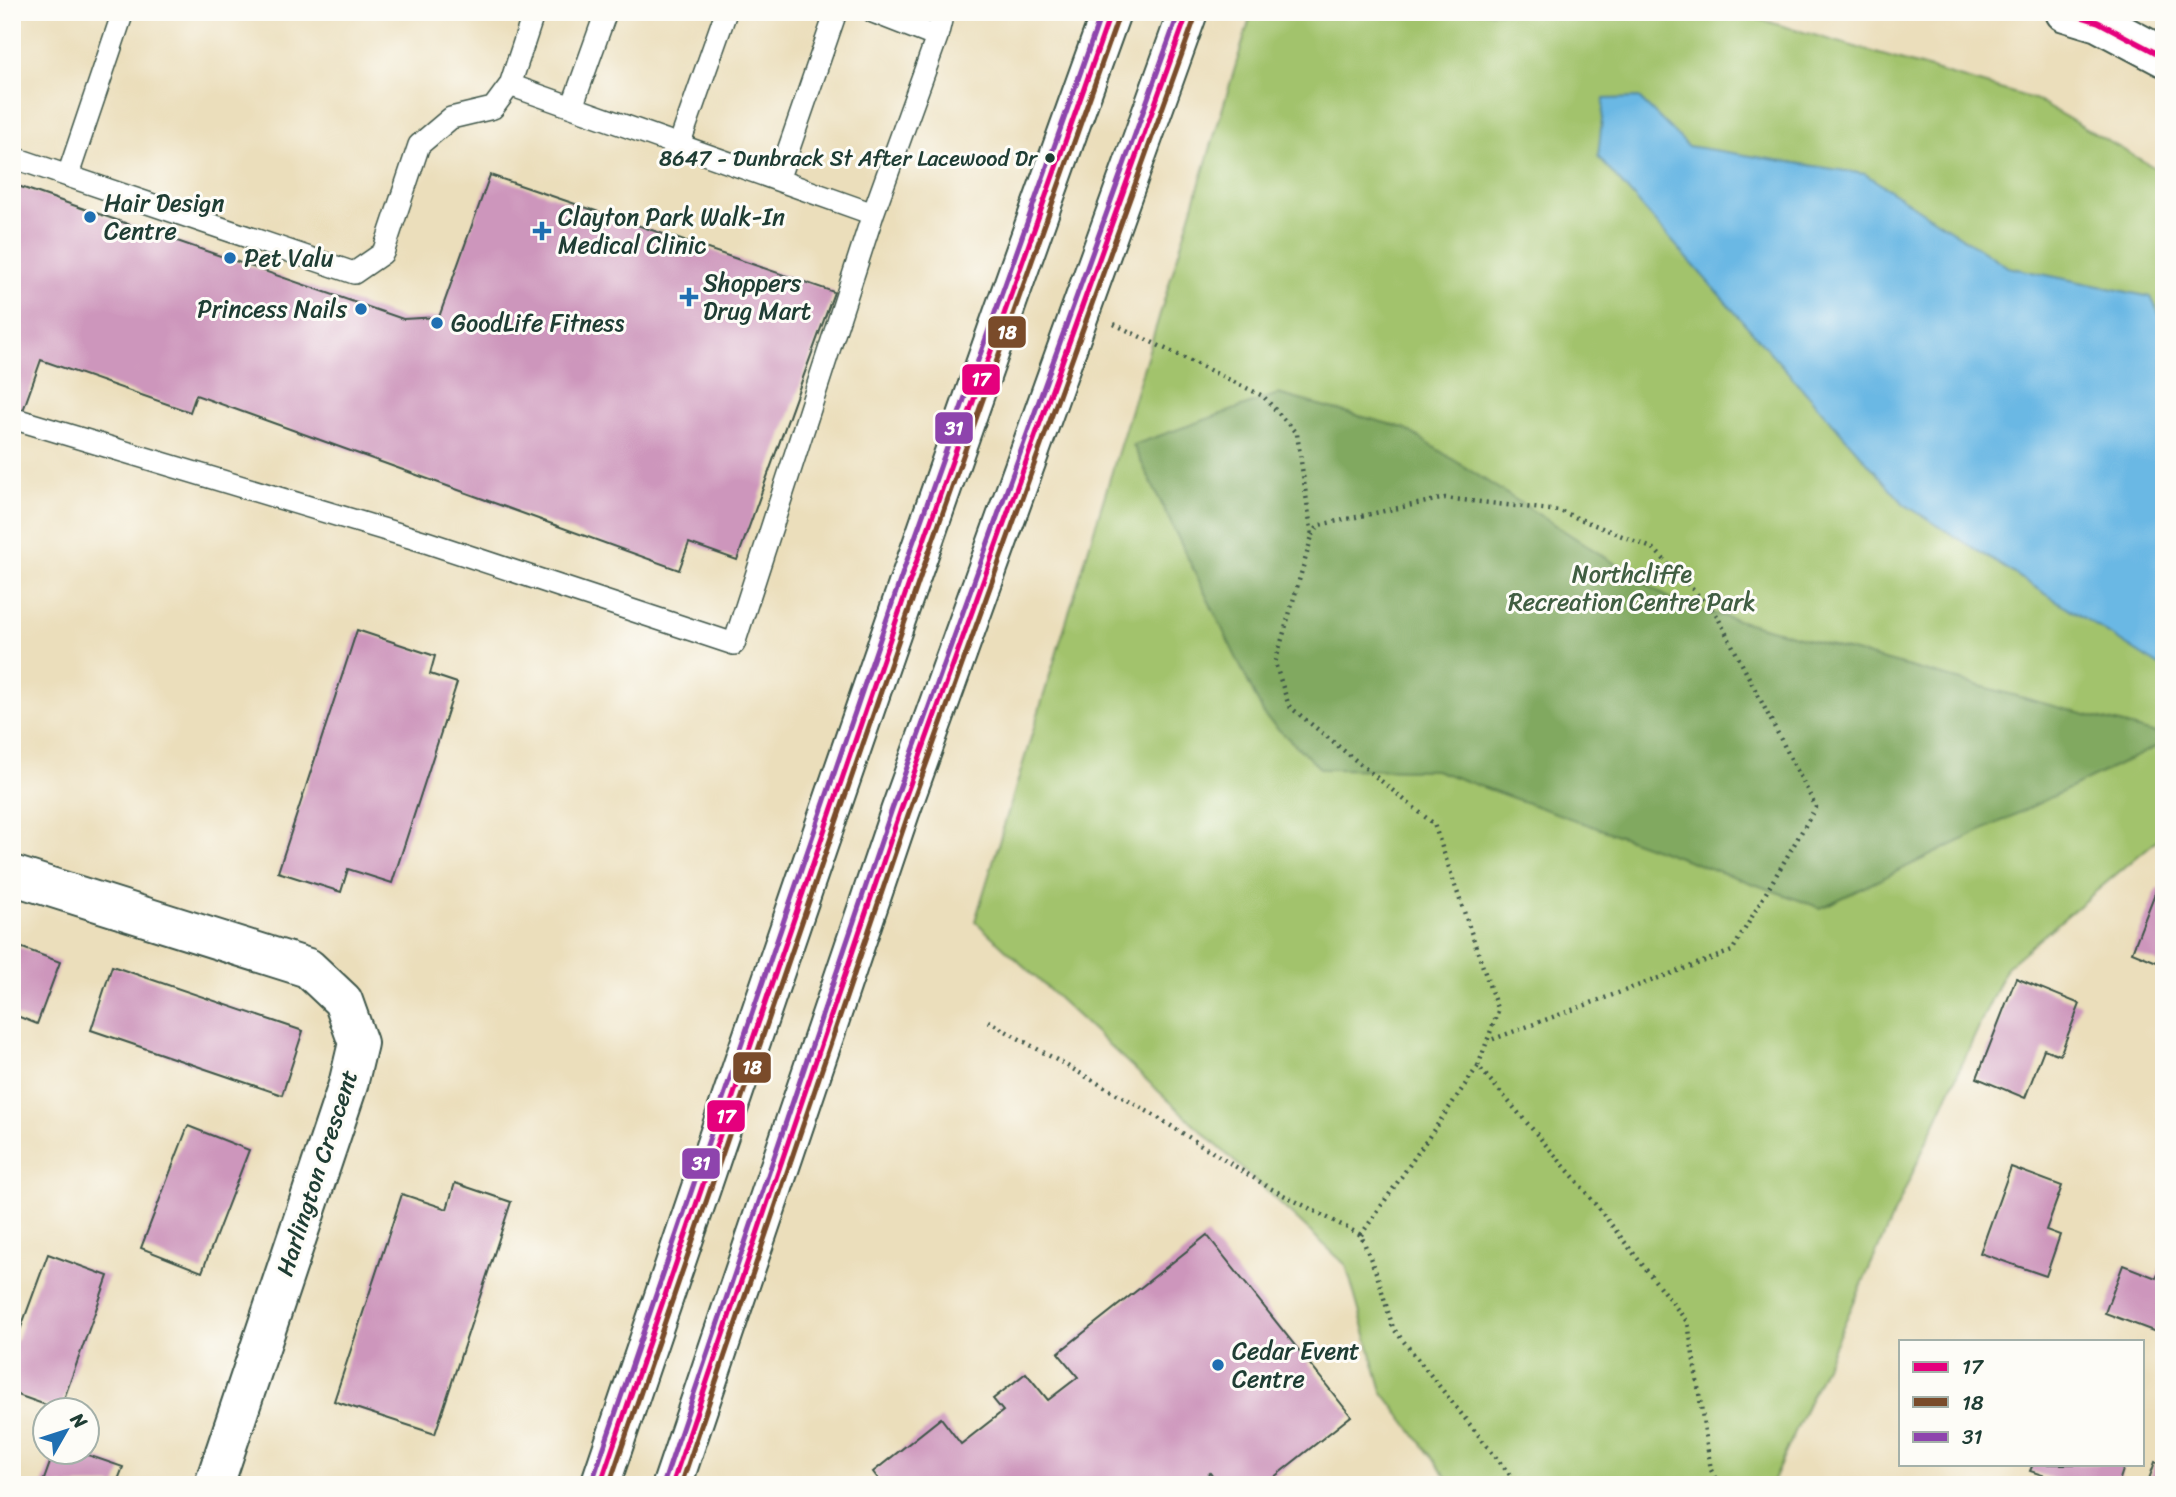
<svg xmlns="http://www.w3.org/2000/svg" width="2176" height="1497" viewBox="0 0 2176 1497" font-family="Sriracha,sans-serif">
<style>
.green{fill:#a2c36c;stroke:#608050;stroke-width:2}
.forest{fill:#81a960;stroke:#50734a;stroke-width:2}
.water{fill:#6ab8e4;stroke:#447a8c;stroke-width:2}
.building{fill:#cd96bc}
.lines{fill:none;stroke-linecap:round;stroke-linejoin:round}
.lane-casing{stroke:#3e5548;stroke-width:24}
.street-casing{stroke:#3e5548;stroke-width:42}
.secondary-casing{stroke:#3e5548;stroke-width:42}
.path{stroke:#3e5548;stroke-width:4.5;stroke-dasharray:2 5;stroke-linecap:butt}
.lane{stroke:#fff;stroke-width:21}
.street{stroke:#fff;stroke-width:38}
.secondary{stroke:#fff;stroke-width:38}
.bus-1-casing{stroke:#fdfcf7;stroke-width:10}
.bus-2-casing{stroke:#fdfcf7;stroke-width:10}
.bus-3-casing{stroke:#fdfcf7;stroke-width:10}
.bus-1{stroke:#e5007d;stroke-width:5}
.bus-2{stroke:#7a4b2a;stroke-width:5}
.bus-3{stroke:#8e44ad;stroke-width:5}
.bus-dot{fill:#1f3d34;stroke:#fdfcf7;stroke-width:2.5}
.poi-dot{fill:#1f6fb2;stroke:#fdfcf7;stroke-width:2.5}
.labels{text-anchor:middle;stroke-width:6;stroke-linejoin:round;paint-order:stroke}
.bus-label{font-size:22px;fill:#1f3d34;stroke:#fdfcf7;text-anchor:end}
.poi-label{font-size:24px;fill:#1f3d34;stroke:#fdfcf7;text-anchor:start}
.park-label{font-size:24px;fill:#405e42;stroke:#fdfcf7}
.street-label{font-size:24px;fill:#1f3d34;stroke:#fdfcf7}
.line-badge{stroke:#fdfcf7;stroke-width:2.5}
.badge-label{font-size:19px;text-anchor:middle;font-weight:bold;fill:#fff}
</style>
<rect width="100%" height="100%" fill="#fdfcf7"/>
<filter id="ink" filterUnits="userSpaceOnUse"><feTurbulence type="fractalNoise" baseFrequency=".0143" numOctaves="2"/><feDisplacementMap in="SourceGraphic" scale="14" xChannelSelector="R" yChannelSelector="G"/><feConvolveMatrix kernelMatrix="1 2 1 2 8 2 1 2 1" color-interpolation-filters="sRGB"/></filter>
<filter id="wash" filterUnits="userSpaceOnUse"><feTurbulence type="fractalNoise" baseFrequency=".00686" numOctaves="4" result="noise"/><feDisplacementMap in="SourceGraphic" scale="28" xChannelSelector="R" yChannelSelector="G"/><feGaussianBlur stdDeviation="1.57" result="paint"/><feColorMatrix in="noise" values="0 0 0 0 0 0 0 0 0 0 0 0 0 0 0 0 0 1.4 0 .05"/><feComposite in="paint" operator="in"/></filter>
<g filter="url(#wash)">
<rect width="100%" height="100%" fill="#ebdebb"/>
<path class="green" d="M1252,12h483l299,87 130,74v661l-158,133 -235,518h-318l-71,-94 -36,-126 -371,-344z"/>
<path class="forest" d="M1278,394l126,34 274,176 486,132v7l-343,165 -386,-138 -114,-1 -56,-52 -132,-272z"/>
<path class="water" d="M1639,98l49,48 177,28 143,93 143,30 13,27v345l-260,-165 -306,-347 6,-58z"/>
<g id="blocks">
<path class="building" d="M490,175l344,117 -97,268 -48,-17 -10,27 -483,-175 -6,17 -149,-52 -21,59 -8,-3v-232l391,135 36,-2z
M357,630l78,26 -5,18 27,9 -65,200 -44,-14 -7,23 -63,-20z
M2157,888l7,2v75l-32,-13z
M12,944l48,18 -23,62 -25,-10z
M112,966l191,65 -21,64 -191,-65z
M2016,978l64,26 -20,51 -16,-6 -19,49 -48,-20z
M188,1126l61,24 -47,122 -61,-24z
M2011,1167l51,19 -16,44 14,5 -14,41 -66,-23z
M455,1183l56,19 -76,232 -101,-33 68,-207 45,15z
M1207,1235l144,181 -87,69h-45l-9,-12 -15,12h-312l-10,-13 68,-54 20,26 42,-33 -10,-12 33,-26 22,27 30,-23 -20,-24z
M48,1254l60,22 -48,134 -48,-17v-41z
M2162,1263l2,1v71l-59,-22 18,-48 33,13z
M54,1452h25l44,15 -7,18h-74z
M2155,1462l9,3v20h-17z
M2033,1464h92l-7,21h-46l-42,-14z"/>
</g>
</g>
<g filter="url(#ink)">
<use href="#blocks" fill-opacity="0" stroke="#3e5548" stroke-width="2"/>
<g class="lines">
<g class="lane-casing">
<path id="lane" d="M937,37l6,-25
M510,85l363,129 64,-177 -64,-25
M572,107l34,-95
M679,145l47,-133
M12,157l342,116 29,-20 36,-108 32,-27 42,-10 17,-23 24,-73
M68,175l55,-163
M778,180l58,-168
M12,418l414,124 308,102 139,-430"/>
</g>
<g class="street-casing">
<path id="street" d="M12,875l296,93 35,33 15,42 -10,42 -134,400"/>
</g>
<g class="secondary-casing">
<path id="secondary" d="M2065,12l33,10 66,35
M600,1485c167,-492 334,-984 511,-1473
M672,1485l228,-673 288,-800"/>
</g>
<path class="path" d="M1114,324l149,72 34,38 15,102 -37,127 14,43 145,118 64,187 -20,55 99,115 111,142 23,147 8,15
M1312,535l7,-10 126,-27 115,13 94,38 62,65 100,193 -84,144 -244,90
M988,1021l164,93 116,73 93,48 16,40 16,53 125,157
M1361,1235l117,-169"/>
<use href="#lane" class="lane"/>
<use href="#street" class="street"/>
<use href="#secondary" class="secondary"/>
<g class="bus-1-casing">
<path id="bus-1" d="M2066,12l32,10 66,35
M600,1485l316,-922 195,-551
M672,1485l228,-673 288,-800"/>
</g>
<g class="bus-2-casing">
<path id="bus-2" d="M609,1485l315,-919 195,-551
M681,1485l227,-670 288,-800"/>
</g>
<g class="bus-3-casing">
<path id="bus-3" d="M592,1482l315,-922 195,-548
M664,1482l228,-673 287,-797"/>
</g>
<use href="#bus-1" class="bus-1"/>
<use href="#bus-2" class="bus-2"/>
<use href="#bus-3" class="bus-3"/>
</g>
</g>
<circle class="bus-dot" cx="1050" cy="158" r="6"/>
<g class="poi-dot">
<circle cx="90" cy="217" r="7"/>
<path d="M538.5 220.5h7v7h7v7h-7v7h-7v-7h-7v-7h7z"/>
<circle cx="230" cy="258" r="7"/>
<path d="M685.5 286.5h7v7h7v7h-7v7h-7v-7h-7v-7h7z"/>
<circle cx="361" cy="309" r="7"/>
<circle cx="437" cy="323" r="7"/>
<circle cx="1218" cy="1365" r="7"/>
</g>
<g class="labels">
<g class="bus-label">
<text x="1037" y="166">8647 - Dunbrack St After Lacewood Dr</text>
</g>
<g class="poi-label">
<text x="104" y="211">Hair Design<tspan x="104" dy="28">Centre</tspan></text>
<text x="558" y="225">Clayton Park Walk-In<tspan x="558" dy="28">Medical Clinic</tspan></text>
<text x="244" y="266">Pet Valu</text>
<text x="703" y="291">Shoppers<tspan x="703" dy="28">Drug Mart</tspan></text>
<text x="347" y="317" text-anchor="end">Princess Nails</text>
<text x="451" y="331">GoodLife Fitness</text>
<text x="1232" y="1359">Cedar Event<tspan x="1232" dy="28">Centre</tspan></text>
</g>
<g class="park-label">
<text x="1632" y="582">Northcliffe<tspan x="1632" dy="28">Recreation Centre Park</tspan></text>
</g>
<g class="street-label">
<text transform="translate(317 1173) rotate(-72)" y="8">Harlington Crescent</text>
</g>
</g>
<g class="line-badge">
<rect x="987" y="315" width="40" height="34" rx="7" fill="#7a4b2a"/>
<rect x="961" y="363" width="40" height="33" rx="7" fill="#e5007d"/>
<rect x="934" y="411" width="40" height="34" rx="7" fill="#8e44ad"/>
<rect x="732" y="1051" width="40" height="33" rx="7" fill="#7a4b2a"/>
<rect x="706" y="1099" width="40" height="34" rx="7" fill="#e5007d"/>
<rect x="681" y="1147" width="40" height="33" rx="7" fill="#8e44ad"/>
</g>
<g class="badge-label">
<text x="1007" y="339">18</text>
<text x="981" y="386">17</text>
<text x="954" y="435">31</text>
<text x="752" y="1074">18</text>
<text x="726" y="1123">17</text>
<text x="701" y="1170">31</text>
</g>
<rect width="2176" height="1497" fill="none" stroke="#fdfcf7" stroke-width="42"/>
<rect x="1899" y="1340" width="245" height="126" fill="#fdfcf7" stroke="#a4b0a9" stroke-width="2"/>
<rect x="1913" y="1362" width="35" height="10" fill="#e5007d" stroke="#a4b0a9" stroke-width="2"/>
<text x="1962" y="1374" font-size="21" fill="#1f3d34">17</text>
<rect x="1913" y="1397" width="35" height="10" fill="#7a4b2a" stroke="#a4b0a9" stroke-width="2"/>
<text x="1962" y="1410" font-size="21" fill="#1f3d34">18</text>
<rect x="1913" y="1432" width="35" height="10" fill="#8e44ad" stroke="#a4b0a9" stroke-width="2"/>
<text x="1962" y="1444" font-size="21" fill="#1f3d34">31</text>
<g transform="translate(66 1431) rotate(51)"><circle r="33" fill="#fdfcf7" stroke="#a4b0a9" stroke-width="2"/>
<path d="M0-5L12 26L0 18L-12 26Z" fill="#1f6fb2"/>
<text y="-10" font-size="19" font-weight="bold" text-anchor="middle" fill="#1f3d34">N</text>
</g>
</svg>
